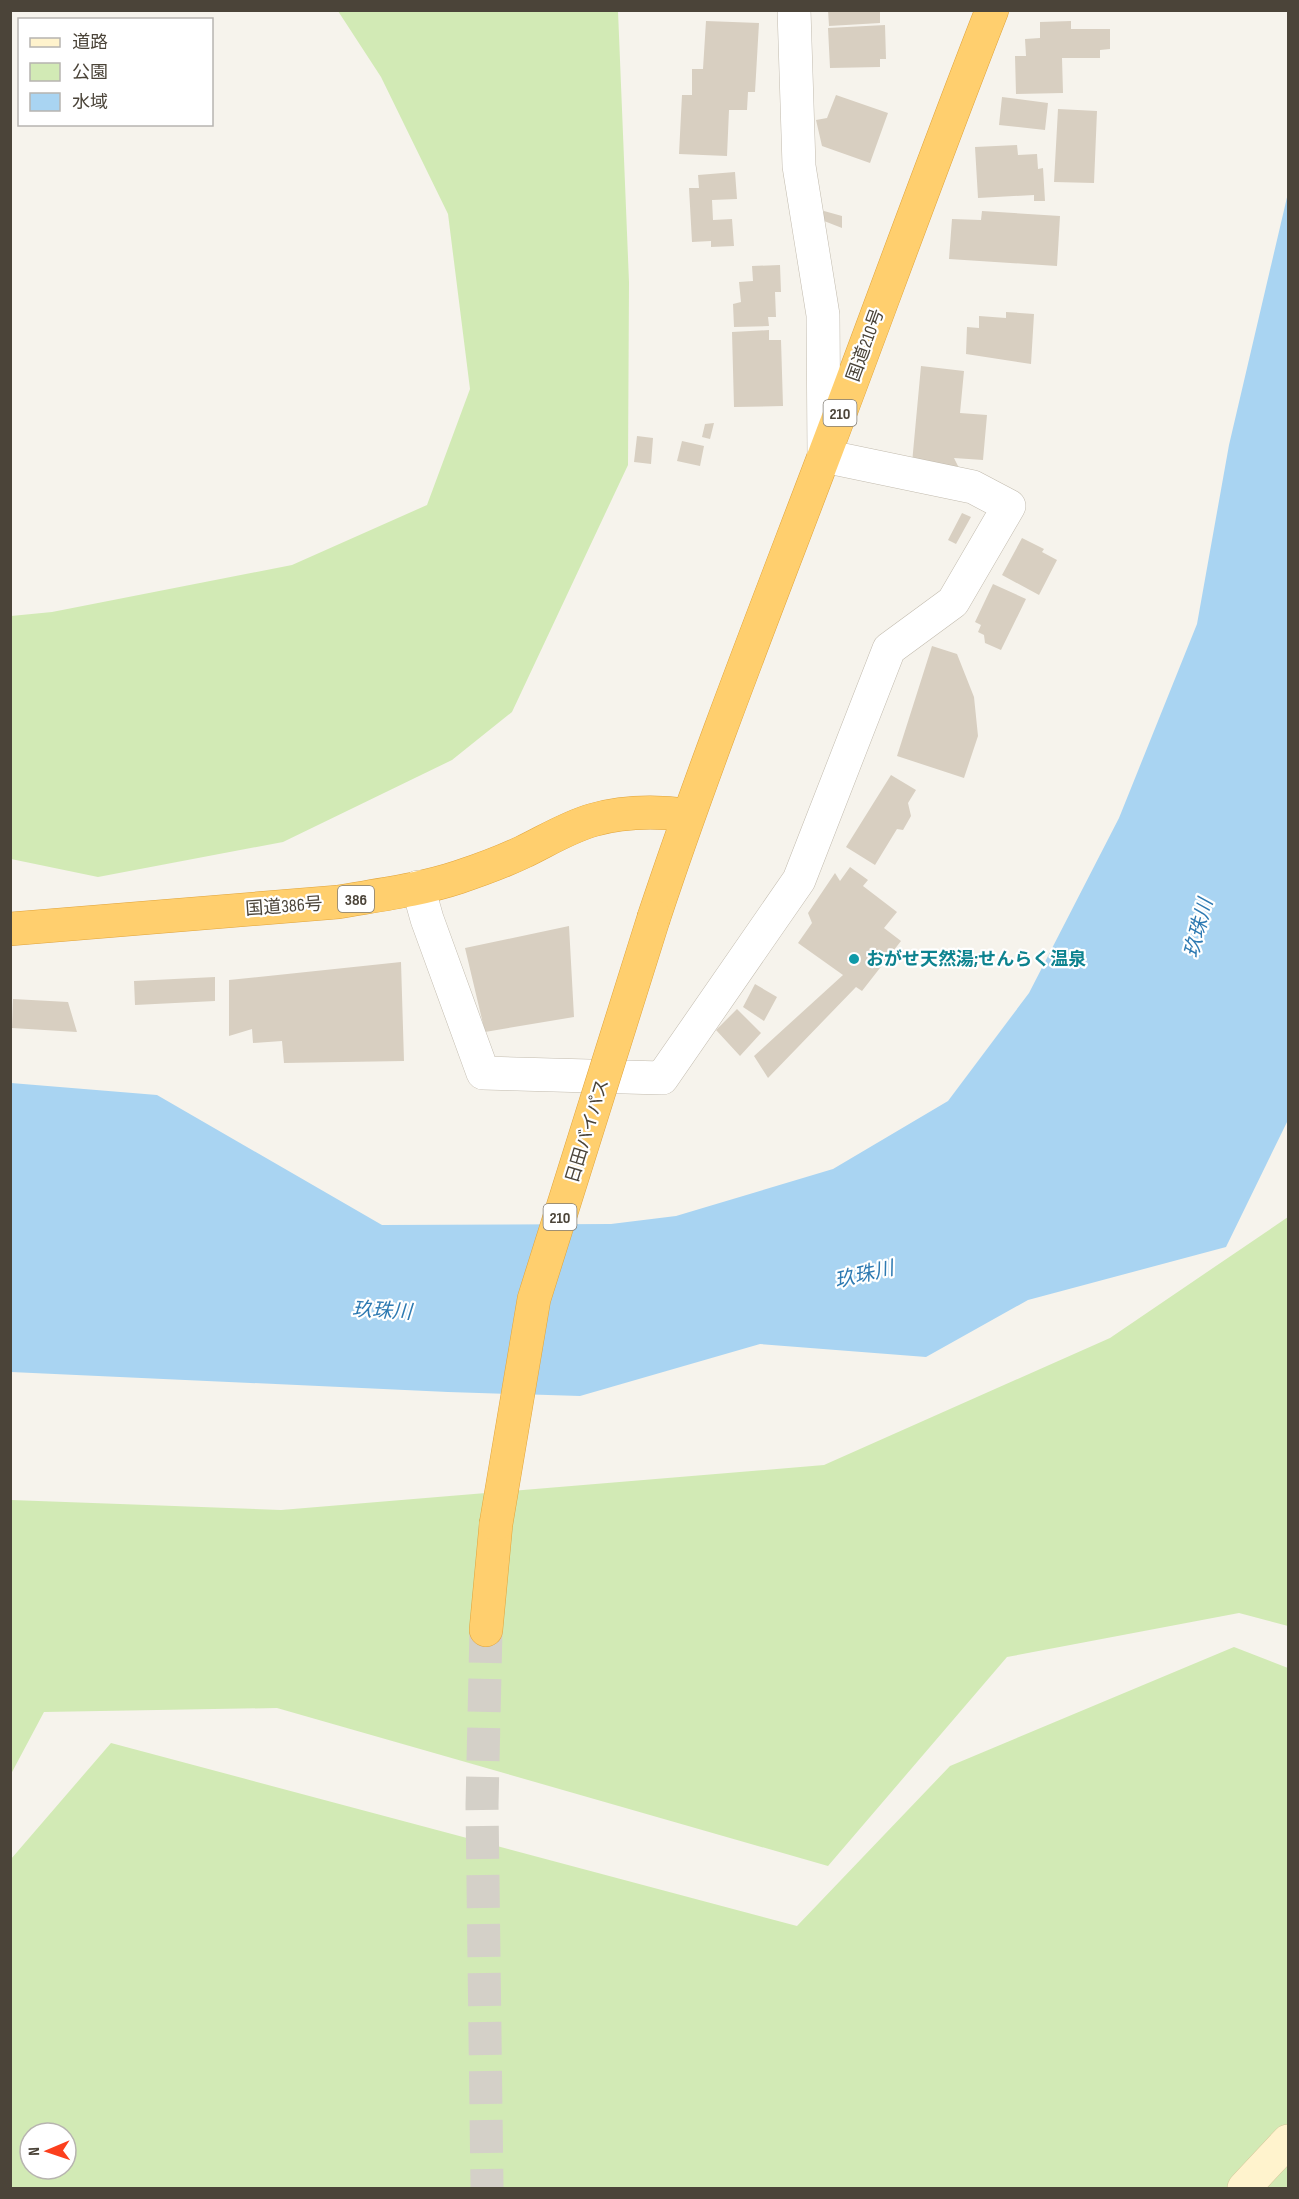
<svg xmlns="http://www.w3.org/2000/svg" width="1299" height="2199" viewBox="0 0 1299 2199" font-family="'Sofia Sans Condensed','Noto Sans JP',sans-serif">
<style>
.green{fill:#d2eab5;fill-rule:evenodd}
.water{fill:#a9d4f2}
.building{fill:#d8cfc1}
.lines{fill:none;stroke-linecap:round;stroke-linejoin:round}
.highway-tunnel{stroke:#d4d0c8;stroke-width:33;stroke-dasharray:33 16;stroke-linecap:butt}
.street-casing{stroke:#c2bbae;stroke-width:34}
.secondary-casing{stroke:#d6c79b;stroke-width:34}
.highway-casing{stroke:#e0a43c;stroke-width:34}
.street{stroke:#fff;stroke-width:33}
.secondary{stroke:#fff3cd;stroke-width:33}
.highway{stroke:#ffcf6e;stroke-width:33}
.highway-bridge-casing{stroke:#e0a43c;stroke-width:34;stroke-linecap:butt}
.highway-bridge{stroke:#ffcf6e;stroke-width:33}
.culture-dot{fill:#0f9aa8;stroke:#fff;stroke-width:2}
.labels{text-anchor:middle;stroke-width:4.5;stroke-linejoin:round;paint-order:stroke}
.shield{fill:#fff;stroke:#817c74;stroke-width:1.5}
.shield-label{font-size:16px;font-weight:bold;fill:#4b4439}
.street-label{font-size:18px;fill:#4b4439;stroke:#fff}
.culture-label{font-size:18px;font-weight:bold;fill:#0d838f;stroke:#fff;text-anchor:start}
.water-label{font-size:20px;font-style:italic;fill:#2e7ab2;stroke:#fff}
</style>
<rect width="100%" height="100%" fill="#f6f3ec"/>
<path class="green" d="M338,11h280l11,271 -1,183 -116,247 -60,48 -169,82 -185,35 -87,-18v-243l41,-4 240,-47 135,-60 43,-116 -22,-175 -67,-137z
M1288,1217v409l-49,-13 -232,44 -179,209 -551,-158 -233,4 -33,62v-274l270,10 543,-45 286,-127z
M1234,1647l54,21v520h-1277v-329l100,-116 686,183 153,-160zM30,2133h36v36h-36z"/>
<path class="water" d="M1288,193v927l-62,127 -198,53 -102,57 -166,-13 -180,52 -132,-4 -437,-20v-289l146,12 225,130 229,-1 65,-8 157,-47 115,-68 81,-108 90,-175 78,-194 32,-179z"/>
<path class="building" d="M828,10h52v13l-51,3z
M706,21l53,2 -4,69h-7l-1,18h-18l-2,46 -48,-2 3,-59h10v-26h11z
M1071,21v8h39v20l-10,1v8h-38l1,35 -47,1 -1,-38h11l-1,-17 15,-1v-16z
M885,25l1,34h-6v8l-50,1 -2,-40z
M836,95l52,18 -18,50 -48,-17 -6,-26 11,-2z
M1002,97l46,6 -3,27 -46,-5z
M1058,109l39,2 -3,72 -40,-1z
M1017,145l1,10 19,-1 1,15 5,-1 2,33h-11v-6l-56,3 -3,-51z
M735,172l2,27 -25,1 1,20 19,-1 2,27 -23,1v-6l-19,1 -3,-54h10l-1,-13z
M824,211l18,5v12l-23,-9z
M982,211l78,5 -3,50 -108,-7 3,-40 29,1z
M780,265l1,27h-6l1,25h-8l1,9 -35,1 -1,-23 8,-2 -2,-20 14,-1 -1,-15z
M1006,312l28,2 -3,50 -65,-10 1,-27 12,1v-12l27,2z
M769,330v10h12l2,66 -49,1 -2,-75z
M921,366l43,5 -4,42 27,2 -4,45 -29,-2 5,10 -47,-5z
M714,423l-4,16 -8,-2 3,-13z
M637,436l16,2 -2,26 -17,-2z
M682,441l22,5 -4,20 -23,-5z
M962,513l9,4 -15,27 -8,-4z
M1022,538l22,11 -2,3 15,8 -18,35 -37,-20z
M993,584l33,15 -25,51 -16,-7 -1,-8 -6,-3 3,-7 -6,-3z
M932,646l25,8 17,43 4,39 -14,42 -67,-22z
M891,775l25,15 -8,13 3,13 -8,14 -6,-1 -22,36 -29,-18z
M850,867l18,13 -5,6 34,26 -13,16 17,13 -39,50 -6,-4 -88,91 -14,-22 89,-81 -45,-32 14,-20 -4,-10 27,-40 5,8z
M569,926l5,91 -89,15 -20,-84z
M401,962l3,99 -120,2 -2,-22 -29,2 -1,-14 -23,7v-56z
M215,977v24l-80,4 -1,-24z
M755,984l22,13 -13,24 -21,-14z
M13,999l55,3 9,30 -65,-4z
M737,1009l24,24 -21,23 -24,-26z"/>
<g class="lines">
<path class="highway-tunnel" d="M486,1630l-4,175 5,383"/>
<g class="street-casing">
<path id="street" d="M418,887l9,32 56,154 179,5 137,-198 90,-231 64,-47 56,-96 -36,-19 -149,-31 -1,-141 -24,-149 -5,-156"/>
</g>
<g class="secondary-casing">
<path id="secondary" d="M1244,2188l44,-47"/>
</g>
<g class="highway-casing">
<path id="highway" d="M654,917c52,-156 112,-308 170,-461 56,-148 110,-298 168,-446
M10,929l328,-27c40,-7 82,-12 121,-25 21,-7 43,-15 64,-25 23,-11 45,-25 70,-32 31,-9 63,-9 95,-5
M486,1630l10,-106"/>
</g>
<use href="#street" class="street"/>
<use href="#secondary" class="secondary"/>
<use href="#highway" class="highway"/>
<g class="highway-bridge-casing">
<path id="highway-bridge" d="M496,1524l38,-225 120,-382"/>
</g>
<use href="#highway-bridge" class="highway-bridge"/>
</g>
<circle class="culture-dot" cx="854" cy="959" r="6"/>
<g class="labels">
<g class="shield">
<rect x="823.5" y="400" width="33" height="26" rx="4.5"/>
<rect x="338" y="886" width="36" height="26" rx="4.5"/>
<rect x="543.5" y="1204" width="33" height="26" rx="4.5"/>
</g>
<g class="shield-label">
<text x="840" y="419">210</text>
<text x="356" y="905">386</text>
<text x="560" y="1223">210</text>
</g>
<g class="street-label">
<text transform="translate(865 345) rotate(-70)" y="6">国道210号</text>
<text transform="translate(284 906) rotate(-4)" y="6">国道386号</text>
<text transform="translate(587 1131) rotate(-73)" y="6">日田バイパス</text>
</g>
<g class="culture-label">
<text x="866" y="965">おがせ天然湯;せんらく温泉</text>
</g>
<g class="water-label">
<text transform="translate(1198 928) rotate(-75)" y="7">玖珠川</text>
<text transform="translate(864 1274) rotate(-13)" y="7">玖珠川</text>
<text transform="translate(382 1310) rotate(3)" y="7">玖珠川</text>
</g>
</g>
<rect width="1299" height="2199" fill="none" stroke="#4b4439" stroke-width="24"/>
<rect x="18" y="18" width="195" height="108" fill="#ffffff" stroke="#b7b4b0" stroke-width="1.5"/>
<rect x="30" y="38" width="30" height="9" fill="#fff3cd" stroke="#b7b4b0" stroke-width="1.5"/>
<text x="72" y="48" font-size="18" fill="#4b4439">道路</text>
<rect x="30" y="63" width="30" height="18" fill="#d2eab5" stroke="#b7b4b0" stroke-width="1.5"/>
<text x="72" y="78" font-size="18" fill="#4b4439">公園</text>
<rect x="30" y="93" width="30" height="18" fill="#a9d4f2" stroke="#b7b4b0" stroke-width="1.5"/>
<text x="72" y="108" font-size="18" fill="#4b4439">水域</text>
<g transform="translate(48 2151) rotate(268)"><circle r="28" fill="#ffffff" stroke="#b7b4b0" stroke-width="1.5"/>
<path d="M0-4.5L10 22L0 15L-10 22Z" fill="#fc3f1d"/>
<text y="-9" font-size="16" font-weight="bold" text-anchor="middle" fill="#4b4439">N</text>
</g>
</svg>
